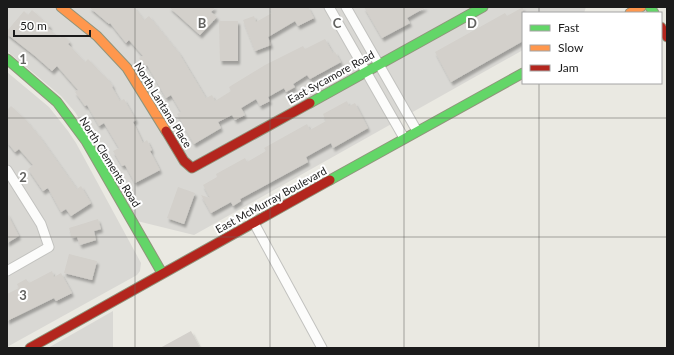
<svg xmlns="http://www.w3.org/2000/svg" width="674" height="355" viewBox="0 0 674 355" font-family="Lato,sans-serif">
<style>
.residential{fill:#d9d8d4}
.building{fill:#d3d0cb;filter:url(#shadow)}
.lines{fill:none;stroke-linecap:round;stroke-linejoin:round}
.street-casing{stroke:#c2c2bf;stroke-width:11}
.fast-casing{stroke:#90947b;stroke-width:11}
.slow-casing{stroke:#90947b;stroke-width:11}
.jam-casing{stroke:#90947b;stroke-width:11}
.street{stroke:#fcfcfb;stroke-width:9}
.fast{stroke:#63d668;stroke-width:9}
.slow{stroke:#ff974d;stroke-width:9}
.jam{stroke:#b3261e;stroke-width:9}
.grid{fill:none;stroke:#636361;stroke-width:1;stroke-opacity:0.55}
.labels{text-anchor:middle;stroke-width:4;stroke-linejoin:round;paint-order:stroke}
.street-label{font-size:11px;fill:#1b1b1b;stroke:#fff}
.grid-label{font-size:13px;text-anchor:middle;font-weight:bold;fill:#636361;stroke:#fff;stroke-width:4;stroke-linejoin:round;paint-order:stroke}
</style>
<defs>
<filter id="shadow"><feDropShadow dx="2" dy="3.5" stdDeviation="1" flood-color="#0004"/></filter>
</defs>
<rect width="100%" height="100%" fill="#eae9e2"/>
<path class="residential" d="M7,7h579l-2,6h-61v37l-329,185 -57,-14 -49,-88 -13,-21 -14,-16 -54,-45z
M7,72l42,35 19,24 8,12 65,120 -1,8 -3,4 -130,72z
M113,311v37h-65z"/>
<path class="building" d="M89,7h45l10,13 5,-4 30,37 27,45 6,-3 3,6 16,-10 -2,-4 36,-22 38,-19 2,3 20,-10 8,14 2,-1 6,10 -31,17 -3,-4 -14,9 2,3 -9,5 -2,-4 -16,9 2,4 -10,5 -4,-7 -15,9 4,7 -10,5 -3,-5 -14,7 3,6 -27,16 -17,-30 4,-2 -10,-17 -5,3 -19,-33 -1,1 -7,-8 4,-2 -14,-16 -3,3 -16,-20 -1,1z
M169,7h46l-4,5 6,5 -17,18z
M269,7h39l6,11 -16,8 -3,-5 -27,16 3,8 -16,6 -12,-31 11,-4 2,6 16,-9z
M364,7h62l-19,11 3,5 -28,15z
M523,7v34l-72,41 -16,-30 70,-39 2,3z
M32,10l18,16 -2,2 12,10 3,-3 7,7 -2,2 17,18 3,-3 17,18h1l7,9 -1,1 8,14 4,-2 12,21 -3,2 10,21 4,-3 5,10 -2,1 10,19 -25,13 -10,-18 -3,1 -9,-15 6,-3 -15,-25 -5,3 -12,-21 -2,1 -10,-14 3,-2 -21,-24 -5,5 -17,-15 -28,-22v-3l17,-20 4,4z
M219,21h19v40h-18z
M347,101l2,5 6,-3 13,25 -35,20 -2,-5 -25,14 2,5 -68,37 1,2 -8,5 -2,-4 -20,11 -10,-18 9,3 -7,-13 14,-8 -1,-3 29,-16 2,4 19,-11 -2,-3 43,-24 3,6 16,-9 -3,-7z
M11,106l14,13 15,18 37,52 4,-3 10,17 -20,13 -5,-7 -5,3 -13,-24 -5,3 -15,-22 5,-4 -14,-16 -4,3 -8,-10v-32z
M178,187l17,6 -11,31 -17,-6z
M7,213l12,23 -12,7z
M98,219l3,10 -7,2 2,9 -16,5 -3,-8 -5,1 -3,-10z
M69,254l28,7 -5,19 -28,-7z
M52,271l2,6 7,-4 11,20 -16,8 -2,-3 -47,23v-27l12,-6 -2,-4 9,-5 3,4z
M191,331l9,17h-40z"/>
<g class="lines">
<g class="street-casing">
<path id="street" d="M329,7l75,131
M346,7l71,124
M7,170l34,54 8,23 -42,24
M254,223l68,125"/>
</g>
<g class="fast-casing">
<path id="fast" d="M650,7l4,6
M7,59l50,43 29,39 76,132
M310,103l173,-96
M330,180l193,-107"/>
</g>
<g class="slow-casing">
<path id="slow" d="M61,7l36,29 30,32 39,63
M630,13l11,-6"/>
</g>
<g class="jam-casing">
<path id="jam" d="M661,27l6,10
M166,131l18,30 8,7 118,-65
M30,348l300,-168"/>
</g>
<use href="#street" class="street"/>
<use href="#fast" class="fast"/>
<use href="#slow" class="slow"/>
<use href="#jam" class="jam"/>
</g>
<path class="grid" d="M135,7v341M270,7v341M404,7v341M539,7v6M539,83v265M7,118h660M7,237h660"/>
<g class="labels">
<g class="street-label">
<text transform="translate(331 77) rotate(-29)" y="4">East Sycamore Road</text>
<text transform="translate(163 105) rotate(58)" y="4">North Lantana Place</text>
<text transform="translate(110 162) rotate(58)" y="4">North Clements Road</text>
<text transform="translate(271 200) rotate(-29)" y="4">East McMurray Boulevard</text>
</g>
</g>
<g class="grid-label">
<text x="202" y="28">B</text>
<text x="337" y="28">C</text>
<text x="472" y="28">D</text>
<text x="23" y="64">1</text>
<text x="23" y="182">2</text>
<text x="23" y="300">3</text>
</g>
<rect width="674" height="355" fill="none" stroke="#1b1b1b" stroke-width="16"/>
<rect x="522" y="12" width="140" height="72" fill="#ffffff" stroke="#a4a4a4"/>
<rect x="530" y="25" width="20" height="6" fill="#63d668" stroke="#a4a4a4"/>
<text x="558" y="32" font-size="12" fill="#1b1b1b">Fast</text>
<rect x="530" y="45" width="20" height="6" fill="#ff974d" stroke="#a4a4a4"/>
<text x="558" y="52" font-size="12" fill="#1b1b1b">Slow</text>
<rect x="530" y="65" width="20" height="6" fill="#b3261e" stroke="#a4a4a4"/>
<text x="558" y="72" font-size="12" fill="#1b1b1b">Jam</text>
<path d="M14 30v6h76v-6" fill="none" stroke="#1b1b1b" stroke-width="2"/>
<text x="20" y="30" font-size="12" fill="#1b1b1b" stroke="#ffffff" stroke-width="3" paint-order="stroke">50 m</text>
</svg>
